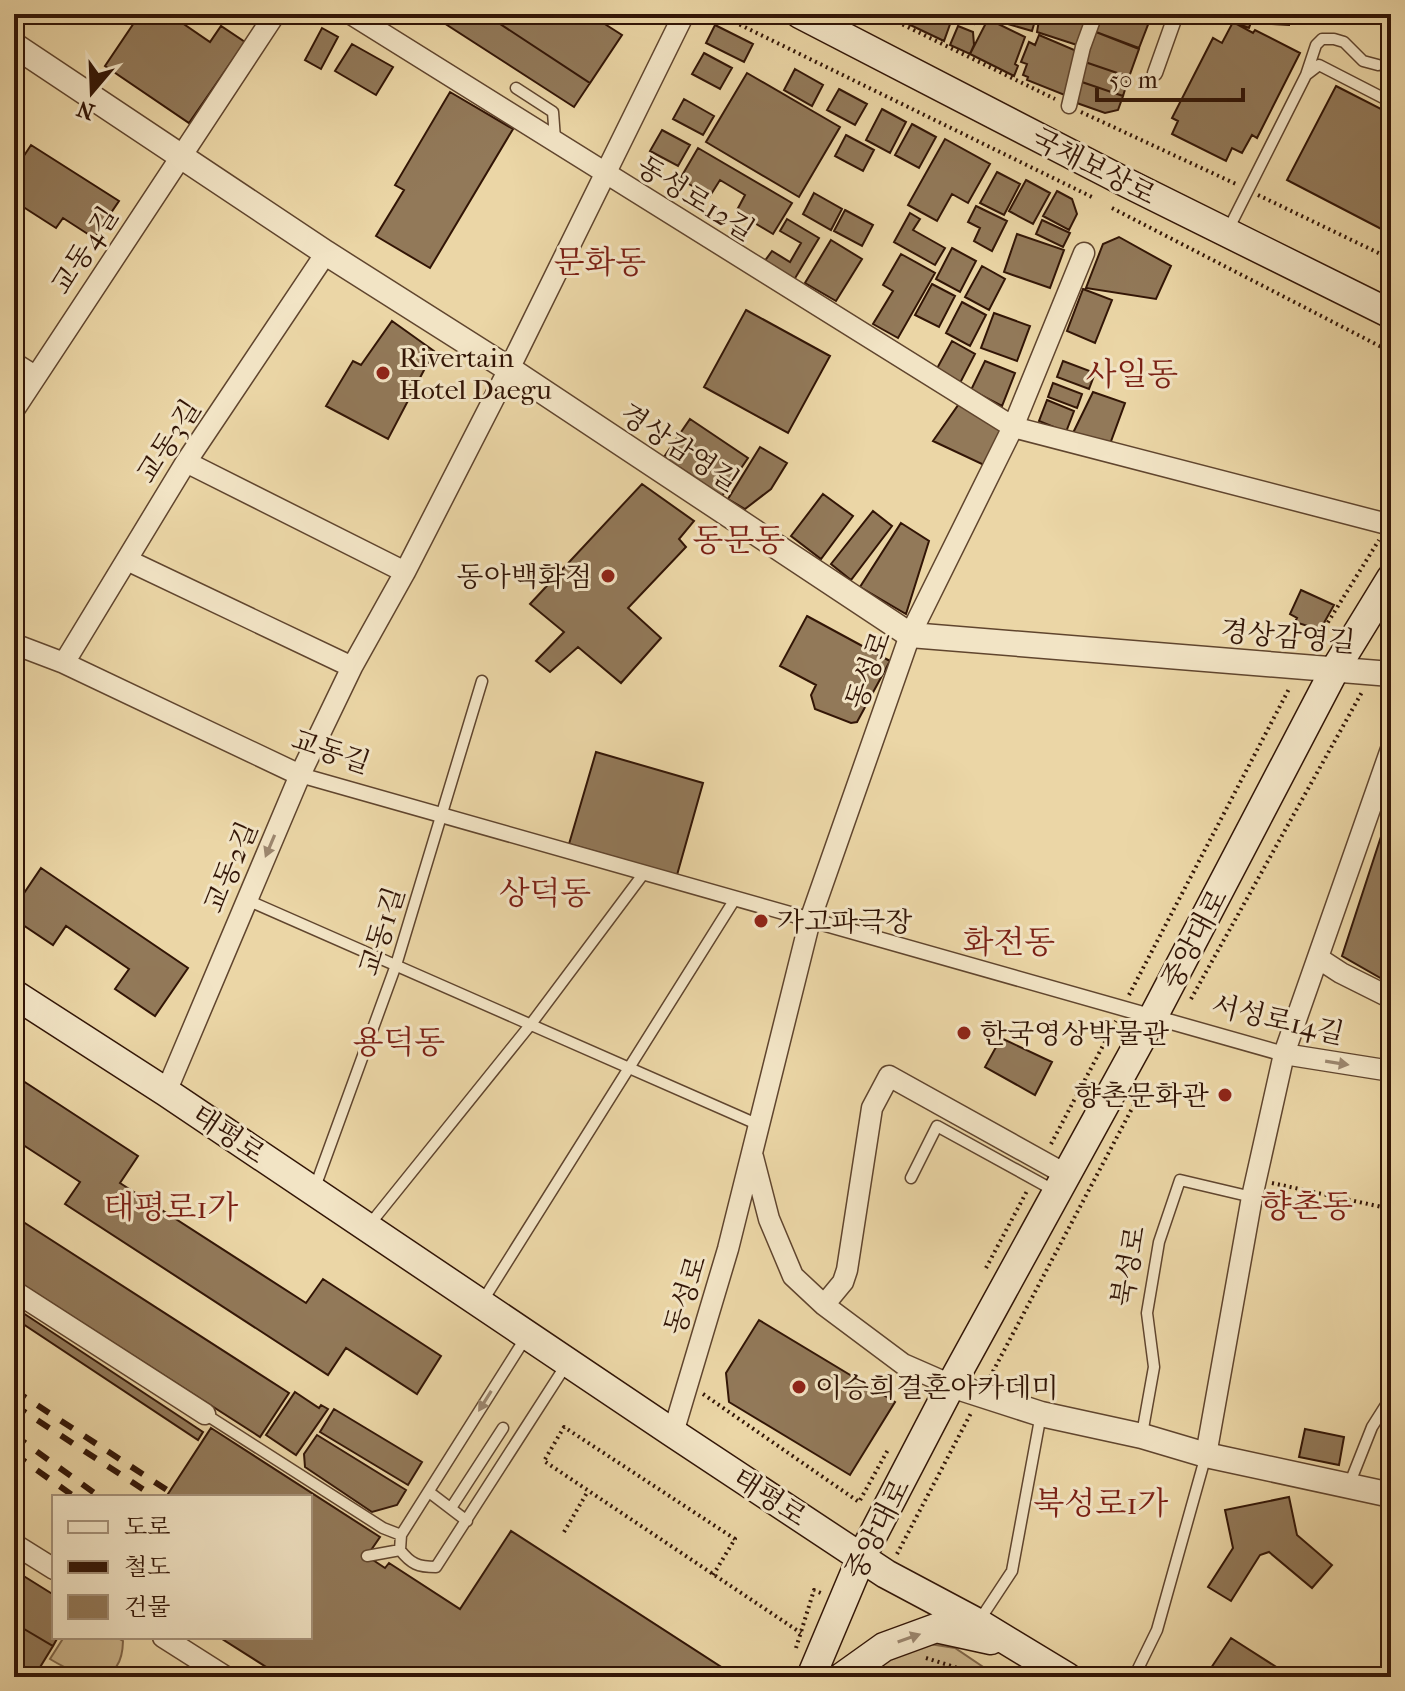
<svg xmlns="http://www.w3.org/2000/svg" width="1405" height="1691" viewBox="0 0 1405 1691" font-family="'IM FELL French Canon','Noto Serif KR',serif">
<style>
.green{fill:#ccb58b;stroke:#7f6548;stroke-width:2}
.building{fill:#927959;stroke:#321506;stroke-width:2}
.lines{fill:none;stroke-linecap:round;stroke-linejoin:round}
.service-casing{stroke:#60452e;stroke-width:13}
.pedestrian-casing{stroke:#60452e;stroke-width:17}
.minor-casing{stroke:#60452e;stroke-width:23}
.tertiary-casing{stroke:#60452e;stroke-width:27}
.secondary-casing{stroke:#321506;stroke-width:31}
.path{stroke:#321506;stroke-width:4;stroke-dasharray:2 4;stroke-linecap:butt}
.service{stroke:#f2e4c5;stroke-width:10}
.pedestrian{stroke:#f2e4c5;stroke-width:14}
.minor{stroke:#f2e4c5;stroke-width:20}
.tertiary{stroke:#f2e4c5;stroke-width:24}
.secondary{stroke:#f2e4c5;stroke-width:28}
.rail{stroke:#321506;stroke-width:6;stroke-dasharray:14 14;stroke-linecap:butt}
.oneway{fill:#9c876f}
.poi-dot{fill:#8f2418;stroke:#f2e4c5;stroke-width:3}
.labels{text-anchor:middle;stroke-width:6;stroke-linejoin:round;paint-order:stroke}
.street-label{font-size:28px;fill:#321506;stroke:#f2e4c5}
.poi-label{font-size:28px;fill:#321506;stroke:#f2e4c5;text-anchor:start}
.quarter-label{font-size:32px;fill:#7a1f14;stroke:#f2e4c5}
</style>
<rect width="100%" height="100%" fill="#ebd6a6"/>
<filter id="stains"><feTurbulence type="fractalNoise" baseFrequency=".0025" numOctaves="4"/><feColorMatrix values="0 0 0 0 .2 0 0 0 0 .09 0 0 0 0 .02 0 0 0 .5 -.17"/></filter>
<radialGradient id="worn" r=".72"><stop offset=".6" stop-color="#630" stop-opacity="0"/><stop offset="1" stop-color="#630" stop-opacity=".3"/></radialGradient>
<path class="green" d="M64,1637h52l7,4c-1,50 -42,37 -73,18z
M917,1642l38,6 43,29h-131l3,-5z"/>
<path class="building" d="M140,14h38l-3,4 35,24 11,-16 24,16 -56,81 -84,-57z
M430,14h159l33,21 -48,72z
M485,14h104l33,21 -32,48z
M911,14h66l-3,10 -21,-8 -9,25 -38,-18z
M996,14h41l-5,17 -38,-11z
M1040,14h20l10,3 1,-3h20l-11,32 -43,-14z
M1099,14h28l22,8 -10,26 -43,-16 6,-16z
M1213,14h76v11l-17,-1 -18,-10 -5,14z
M988,19l37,18 -10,27 3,2 -4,10 -44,-22z
M1233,22l20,11 2,-3 45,23 -43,85 -5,-3 -10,18 -10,-5 -6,13 -54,-27 6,-13 -6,-3 41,-80 9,5z
M715,25l38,19 -9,18 -38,-19z
M958,26l15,6 1,13 -4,9 -20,-9z
M322,28l16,9 -17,32 -16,-9z
M1096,32l43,17 -10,28 -44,-15z
M1039,35l40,17 -12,44 -40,-16 1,-3 -5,-2 4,-11 -6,-2 8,-20 6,3z
M352,44l41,23 -17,28 -41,-24z
M704,53l28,15 -12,21 -28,-15z
M1085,62l44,15 -6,19 -44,-15z
M795,69l28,16 -11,21 -28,-16z
M747,73l93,54 -41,70 -93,-55z
M1079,81l44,15 -5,14 -13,3 -31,-11z
M1336,86l55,28v120l-104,-54z
M839,89l28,15 -12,21 -28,-15z
M450,92l63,37 -83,139 -54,-32 28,-46 -9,-5z
M684,99l30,17 -11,19 -30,-16z
M882,109l24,13 -16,31 -24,-13z
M912,124l24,13 -17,31 -24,-13z
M662,130l28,15 -12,21 -28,-15z
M846,135l28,15 -11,21 -28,-15z
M945,139l45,25 -22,39 -16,-9 -15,27 -29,-16z
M31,145l88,56 -25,37 -31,-20 -7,10 -42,-27v-30z
M698,148l94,55 -19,31 -37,-22 9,-17 -25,-15 -10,16 -30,-17z
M997,172l23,12 -16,31 -24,-12z
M1026,180l24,13 -17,31 -24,-13z
M1057,191l15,8 5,15 -8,16 -26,-14z
M814,193l28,16 -11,21 -28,-16z
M976,206l31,15 -15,30 -18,-10 6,-13 -12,-6z
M845,210l28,15 -11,21 -28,-15z
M910,213l10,6 -7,11 32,18 -10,17 -41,-23z
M787,219l32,19 -25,42 -30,-18 8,-11 18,11 11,-19 -21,-12z
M1042,220l28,13 -7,14 -27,-13z
M1017,234l47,16 -14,38 -46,-16z
M1119,237l52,29 -15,33 -70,-11 17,-44z
M831,240l31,19 -26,42 -31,-18z
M952,248l24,13 -16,31 -24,-13z
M901,254l34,19 -37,65 -25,-14 20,-33 -10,-6z
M982,266l23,13 -16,31 -24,-13z
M932,284l23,12 -16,31 -24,-12z
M1083,289l29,11 -17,43 -28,-12z
M962,302l24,13 -16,31 -24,-13z
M746,310l84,46 -42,77 -84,-46z
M994,313l36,13 -13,35 -36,-13z
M392,321l42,30 -46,88 -62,-33 27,-45 8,4z
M952,341l23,13 -16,31 -24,-13z
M985,361l30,12 -13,33 -31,-16z
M1063,361l32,12 -6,16 -32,-12z
M1053,383l29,11 -5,14 -29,-11z
M1093,392l32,11 -15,41 -37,-11z
M1047,400l27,11 -8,21 -27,-11z
M961,401l43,30 -20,34 -51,-24z
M690,419l58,39 -26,38 -58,-39z
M760,447l27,16 -16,26 -26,20 -17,-10z
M642,484l52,37 -15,18 7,8 -58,61 33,30 -40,45 -43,-36 -28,25 -14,-11 28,-29 -34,-28z
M823,494l30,22 -32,43 -30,-23z
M873,511l19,15 -41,54 -20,-16z
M901,523l28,18 -23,73 -46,-27z
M1301,590l33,15 -14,25 -25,-8 2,-4 -7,-4z
M807,616l83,45 -33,61 -6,1 -36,-14 -4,-14 5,-10 -36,-19z
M596,752l107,31 -26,92 -108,-31z
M1391,806v178l-49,-28z
M41,868l147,100 -33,48 -40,-27 14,-20 -63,-43 -13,19 -39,-26v-11z
M1001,1038l51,24 -17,33 -50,-28z
M14,1075l124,81 -18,27 186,120 17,-24 118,77 -24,38 -71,-46 -18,27 -263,-171 15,-22 -66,-43z
M14,1216l275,177 -29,44 -246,-158z
M14,1307l189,125 -5,8 -184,-122z
M759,1320l136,82 -45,73 -121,-73 -3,-29z
M295,1392l24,16 2,-3 7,4 -32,46 -30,-20z
M334,1409l88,53 -14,23 -88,-53z
M211,1428l169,109 -13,19 18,12 4,-5 71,46 51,-78 212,137 14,3 8,6h-463l-63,-40h91v-140h-144z
M1305,1429l39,8 -5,28 -40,-8z
M317,1435l89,55 -9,15 -25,7 -67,-45 -1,-13z
M1289,1497l8,38 35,30 -20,23 -43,-36 -9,3 -29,46 -23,-14 25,-39 -8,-38z
M14,1570l40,25v42h4l-5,9 -39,-23z
M14,1623l39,23 -19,31h-20z
M1231,1638l61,39h-87z"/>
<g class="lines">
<g class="service-casing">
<path id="service" d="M1306,75l13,-10 72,37
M516,88l37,24 2,27
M1227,232l79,-157 10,-30 6,-6h12l10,3 19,19 15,4
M247,900l512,225
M911,1178l26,-52 118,65
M314,1190l82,-225 86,-284
M370,1224l161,-200 113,-151
M482,1302l253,-403
M526,1337l-125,198 -1,15c11,14 18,17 36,17l130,-202
M205,1414l178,114 18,7
M1142,1434l12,-67 -7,-54 12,-71 21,-62 72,17
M1349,1485l23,-58 19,-30
M429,1492l38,29
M451,1508l52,-80
M367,1556l33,-6
M979,1621l33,-50 29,-157
M1134,1677l23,-47 49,-175"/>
</g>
<g class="pedestrian-casing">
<path id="pedestrian" d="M1155,73l21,-59
M1069,106l14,-59 12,-33
M300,775l984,279"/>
</g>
<g class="minor-casing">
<path id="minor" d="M351,14l662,413 378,98
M14,363l21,13
M14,410l261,-396
M186,462l219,110
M127,560l225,107
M14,644l50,19 236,112
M64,663l122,-201 140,-209
M1318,958l23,15 50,25
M1284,1054l107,17
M166,1092l134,-317 52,-108 53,-95 104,-203 175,-355
M753,1157l16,62 24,57 31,29 79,59 48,21
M14,1291l191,123
M824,1305l19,-23 4,-12 25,-162 17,-32 178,99
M673,1433l55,-184 82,-329 100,-285 103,-208 71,-174
M1206,1455l46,-258 32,-143 107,-305
M14,1544l40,25
M163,1637l63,40"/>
</g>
<g class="tertiary-casing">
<path id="tertiary" d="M14,45l312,208 183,116 401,266 481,39
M951,1385l90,29 101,22 64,19 185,40"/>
</g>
<g class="secondary-casing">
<path id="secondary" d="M800,14l323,167 268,133
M14,994l152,98 507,341 213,141 92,49 89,54
M811,1677l51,-121 89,-171 202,-368 181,-346 57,-93
M842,1677l42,-30 52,-19 55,12"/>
</g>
<path class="path" d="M718,14l374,183
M881,14l174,85
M1081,112l155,72
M1258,195l133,64
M1112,208l279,144
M1312,648l67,-108
M1383,653l8,-14
M1129,995l161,-308
M1191,999l171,-307
M1051,1144l65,-123
M1272,1183l119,26
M986,1268l41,-77
M990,1377l155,-293
M703,1394l156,108 30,-54
M564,1532l24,-41
M897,1554l74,-141
M713,1575l22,-36 -171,-112 -20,34 257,172
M796,1648l18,-58 9,4
M926,1658l38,12 12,7"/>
<use href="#service" class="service"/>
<use href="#pedestrian" class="pedestrian"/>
<use href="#minor" class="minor"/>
<use href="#tertiary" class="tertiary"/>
<use href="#secondary" class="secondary"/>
<path class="rail" d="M14,1390l156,102
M14,1405l141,92
M14,1435l86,62
M14,1454l61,43"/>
</g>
<defs><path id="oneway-solid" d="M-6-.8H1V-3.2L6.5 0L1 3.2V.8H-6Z" transform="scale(2)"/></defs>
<g class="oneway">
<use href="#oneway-solid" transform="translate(270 846) rotate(113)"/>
<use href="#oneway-solid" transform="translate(1337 1063) rotate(9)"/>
<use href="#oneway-solid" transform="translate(485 1401) rotate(122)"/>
<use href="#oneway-solid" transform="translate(909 1638) rotate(-19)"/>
</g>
<g class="poi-dot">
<circle cx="383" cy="373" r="8"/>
<circle cx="608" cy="576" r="8"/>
<circle cx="761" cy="921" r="8"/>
<circle cx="964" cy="1033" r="8"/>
<circle cx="1225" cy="1095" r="8"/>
<circle cx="799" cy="1387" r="8"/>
</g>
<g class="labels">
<g class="street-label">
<text transform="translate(1094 166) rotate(27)" y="10">국채보상로</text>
<text transform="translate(696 198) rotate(32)" y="10">동성로12길</text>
<text transform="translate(84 250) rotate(-57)" y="10">교동4길</text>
<text transform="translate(168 441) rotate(-57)" y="10">교동3길</text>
<text transform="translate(680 447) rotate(33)" y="10">경상감영길</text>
<text transform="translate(1288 636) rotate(5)" y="10">경상감영길</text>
<text transform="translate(868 670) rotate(-70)" y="10">동성로</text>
<text transform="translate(331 751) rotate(19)" y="10">교동길</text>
<text transform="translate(230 867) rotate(-67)" y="10">교동2길</text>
<text transform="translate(381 931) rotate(-72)" y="10">교동1길</text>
<text transform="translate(1194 939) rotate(-62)" y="10">중앙대로</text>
<text transform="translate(1278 1019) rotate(13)" y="10">서성로14길</text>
<text transform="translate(229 1134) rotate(34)" y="10">태평로</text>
<text transform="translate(1128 1266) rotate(-80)" y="10">북성로</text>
<text transform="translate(685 1295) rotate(-73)" y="10">동성로</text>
<text transform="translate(770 1497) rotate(33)" y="10">태평로</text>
<text transform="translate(877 1529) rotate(-63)" y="10">중앙대로</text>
</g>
<g class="poi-label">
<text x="399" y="367">Rivertain<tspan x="399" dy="32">Hotel Daegu</tspan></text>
<text x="592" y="586" text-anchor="end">동아백화점</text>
<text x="777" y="931">가고파극장</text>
<text x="980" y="1043">한국영상박물관</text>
<text x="1209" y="1105" text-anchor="end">향촌문화관</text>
<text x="815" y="1397">이승희결혼아카데미</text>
</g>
<g class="quarter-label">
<text x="600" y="273">문화동</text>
<text x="1132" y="385">사일동</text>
<text x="739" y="551">동문동</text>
<text x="545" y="904">상덕동</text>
<text x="1009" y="953">화전동</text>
<text x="399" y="1053">용덕동</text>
<text x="1307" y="1217">향촌동</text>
<text x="171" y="1218">태평로1가</text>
<text x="1101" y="1514">북성로1가</text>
</g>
</g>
<rect width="1405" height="1691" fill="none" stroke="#ebd6a6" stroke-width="48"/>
<rect x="16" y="16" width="1373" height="1659" fill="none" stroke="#321506" stroke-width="4"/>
<rect x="24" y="24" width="1357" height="1643" fill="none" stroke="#321506" stroke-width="2"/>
<rect x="52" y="1495" width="260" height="144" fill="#f2e4c5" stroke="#a59179" stroke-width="2"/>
<rect x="68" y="1521" width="40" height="12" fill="#f2e4c5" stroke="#a59179" stroke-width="2"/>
<text x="124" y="1535" font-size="24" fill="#321506">도로</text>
<rect x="68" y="1561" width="40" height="12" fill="#321506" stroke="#a59179" stroke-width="2"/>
<text x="124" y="1575" font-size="24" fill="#321506">철도</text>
<rect x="68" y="1595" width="40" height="24" fill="#927959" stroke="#a59179" stroke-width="2"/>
<text x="124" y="1615" font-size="24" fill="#321506">건물</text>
<g transform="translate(92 92) rotate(199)" stroke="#f2e4c5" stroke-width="6" paint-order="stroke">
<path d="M0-6L14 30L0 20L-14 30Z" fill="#321506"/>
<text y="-12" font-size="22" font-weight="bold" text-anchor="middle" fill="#321506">N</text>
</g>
<path d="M1097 88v12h146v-12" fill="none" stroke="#321506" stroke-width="4"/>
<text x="1109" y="88" font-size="24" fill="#321506" stroke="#f2e4c5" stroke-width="6" paint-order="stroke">50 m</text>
<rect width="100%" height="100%" filter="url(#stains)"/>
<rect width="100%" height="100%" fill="url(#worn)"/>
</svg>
